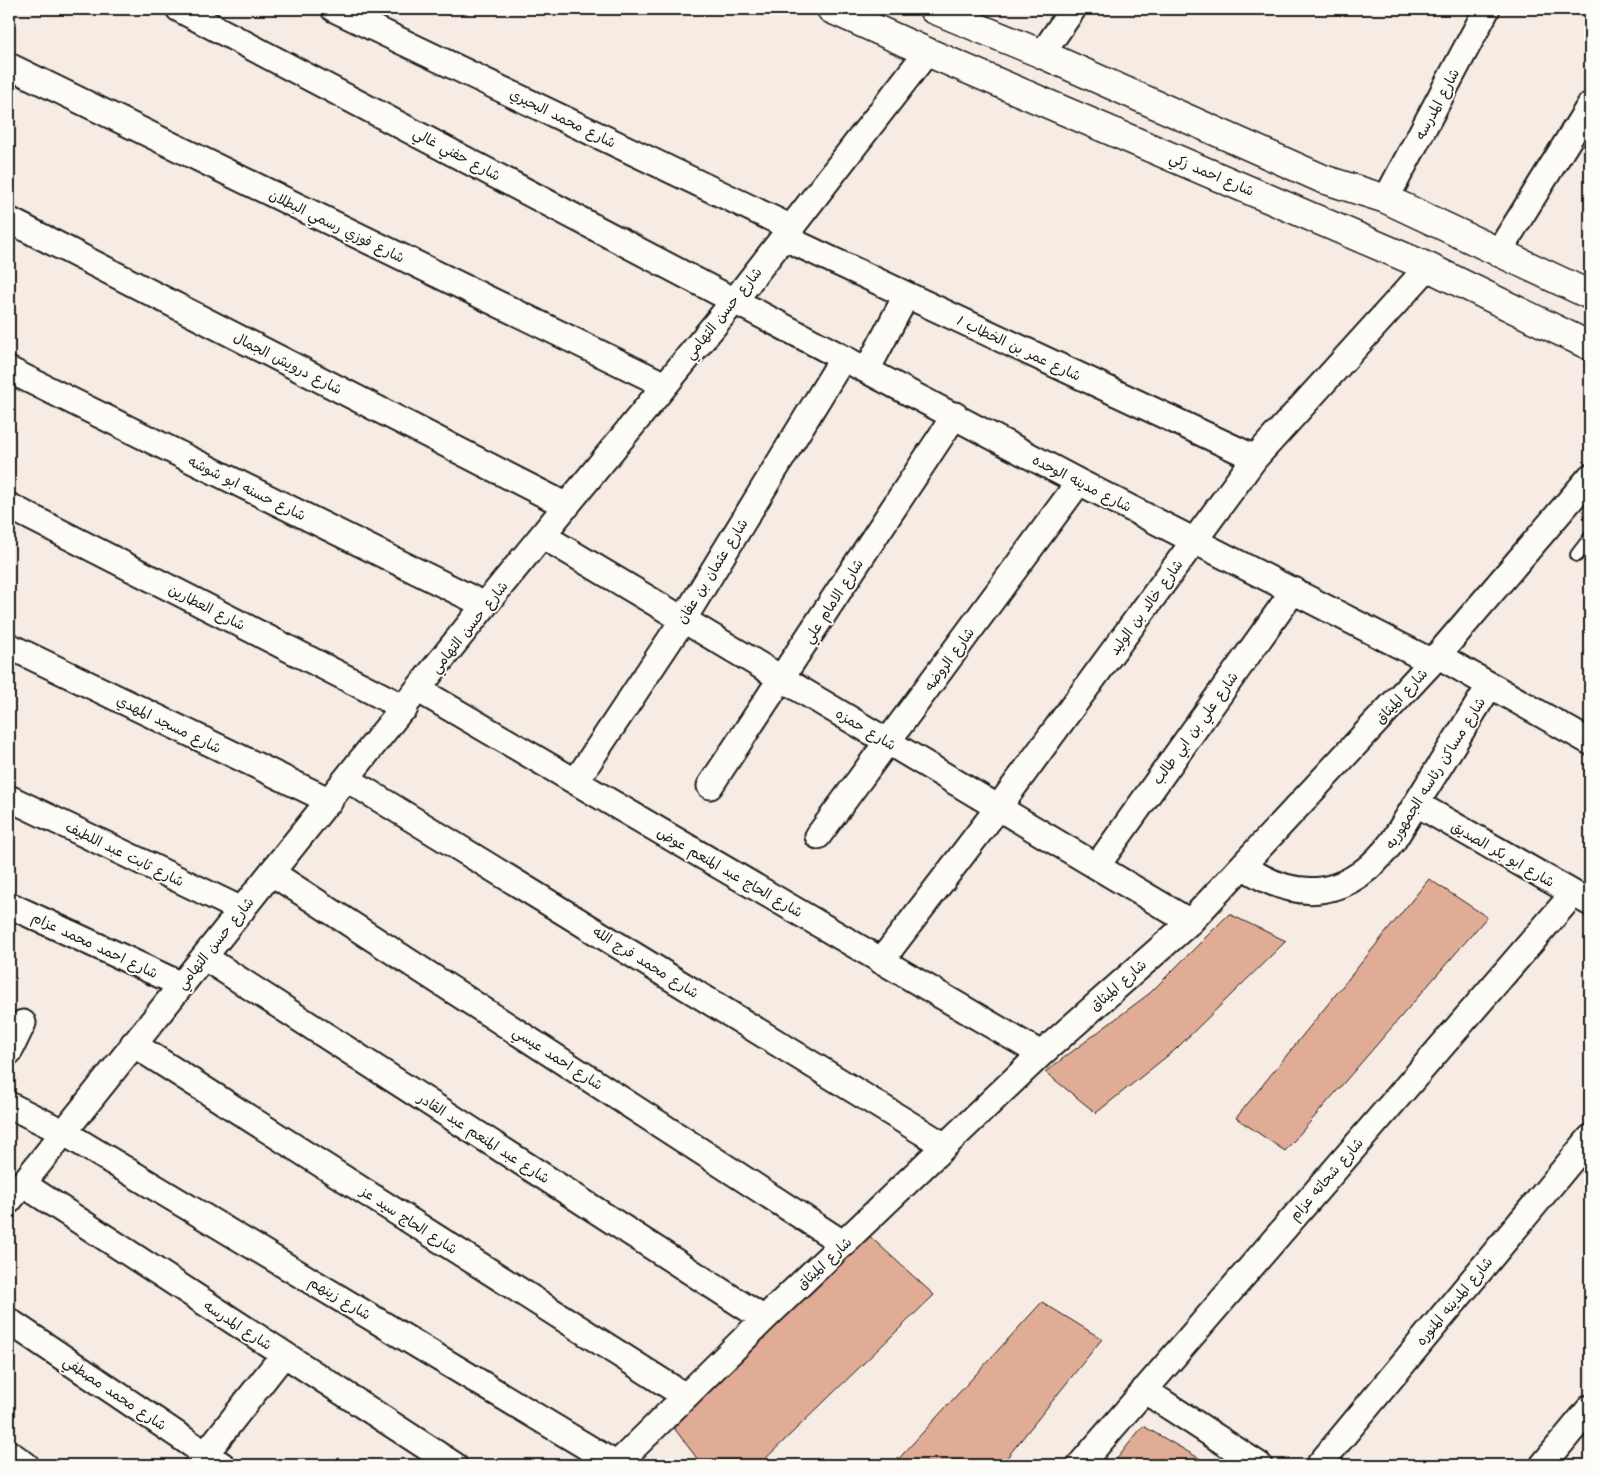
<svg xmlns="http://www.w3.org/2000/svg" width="1599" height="1474" viewBox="0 0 1599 1474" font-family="Kalam,'Playpen Sans Arabic',sans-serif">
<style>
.building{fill:#e1ac95;stroke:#1c1c1c}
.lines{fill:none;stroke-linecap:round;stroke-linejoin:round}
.service-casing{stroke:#1c1c1c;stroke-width:16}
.minor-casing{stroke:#1c1c1c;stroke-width:29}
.tertiary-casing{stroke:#1c1c1c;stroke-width:31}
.service{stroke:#fdfcf7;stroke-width:12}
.minor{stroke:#fdfcf7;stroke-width:25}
.tertiary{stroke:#fdfcf7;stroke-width:28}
.labels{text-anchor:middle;stroke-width:4;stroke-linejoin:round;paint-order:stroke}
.street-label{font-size:14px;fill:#1c1c1c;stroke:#fdfcf7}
</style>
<rect width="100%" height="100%" fill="#f7ece3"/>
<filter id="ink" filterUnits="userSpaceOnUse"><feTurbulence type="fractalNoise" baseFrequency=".02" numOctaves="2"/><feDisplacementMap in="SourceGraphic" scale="10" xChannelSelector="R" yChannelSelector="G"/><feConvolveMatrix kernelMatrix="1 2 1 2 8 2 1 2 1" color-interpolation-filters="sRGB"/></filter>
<g filter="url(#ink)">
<path class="building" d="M1429,879l58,38 -202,234 -49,-33z
M1229,914l57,27 -110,108 -80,64 -51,-41 105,-79z
M865,1232l69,63 -175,170h-57l-31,-41z
M1042,1302l60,37 -101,126h-108z
M1143,1426l68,39h-99z"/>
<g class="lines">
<g class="service-casing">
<path id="service" d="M1577,555l13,-17"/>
</g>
<g class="minor-casing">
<path id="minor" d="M179,9l900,473 353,180
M334,9l458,219
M1042,54l31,-45
M9,66l656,319
M1386,199l101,-190
M9,220l558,286
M783,237l472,221
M1498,253l92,-148
M9,370l476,235
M867,370l39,-74
M9,506l396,202
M543,536l647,386
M9,646l321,155
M1437,655l153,87
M419,690l622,364
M347,779l598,367
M576,781l107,-161 160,-262
M710,786l245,-371
M9,798l233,112
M1417,804l173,99
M818,836l261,-354
M1097,866l197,-276
M1243,866c58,40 108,31 150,-25l97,-156
M272,873l572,371
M9,905l173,80
M204,957l560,362
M881,961l117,-153 257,-350 173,-191
M133,1044l552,352
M9,1052l14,-29
M9,1105l54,27 554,333
M23,1184l431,281
M9,1201l476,-596 250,-305 192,-248
M9,1321l213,144
M1144,1390l115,75
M9,1453l17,12
M197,1465l87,-111
M616,1465l148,-146 277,-265 149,-132 242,-260 158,-185
M1080,1465l493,-571
M1319,1465l271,-327
M1543,1465l47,-57"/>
</g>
<g class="tertiary-casing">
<path id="tertiary" d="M831,9l96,43 501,215 162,79
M933,9l109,45 281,125 63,20 204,96"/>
</g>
<use href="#service" class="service"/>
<use href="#minor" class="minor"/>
<use href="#tertiary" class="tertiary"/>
</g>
</g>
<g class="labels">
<g class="street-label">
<text transform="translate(1437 104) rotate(-62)" y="5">شارع المدرسه</text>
<text transform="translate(563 118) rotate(26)" y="5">شارع محمد البحيري</text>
<text transform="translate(457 154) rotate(28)" y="5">شارع حفني غالي</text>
<text transform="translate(1212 174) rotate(23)" y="5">شارع احمد زكي</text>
<text transform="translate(337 226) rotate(26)" y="5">شارع فوزي رسمي البطلان</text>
<text transform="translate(723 313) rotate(-51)" y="5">شارع حسن التهامي</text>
<text transform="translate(1019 348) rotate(25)" y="5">شارع عمر بن الخطاب 1</text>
<text transform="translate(288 363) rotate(27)" y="5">شارع درويش الجمال</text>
<text transform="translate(1082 483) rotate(27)" y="5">شارع مدينه الوحده</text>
<text transform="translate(247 488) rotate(26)" y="5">شارع حسنه ابو شوشه</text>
<text transform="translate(712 571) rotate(-58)" y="5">شارع عثمان بن عفان</text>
<text transform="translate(833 601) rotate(-57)" y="5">شارع الامام علي</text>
<text transform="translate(207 607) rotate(27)" y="5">شارع العطارين</text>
<text transform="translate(1146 607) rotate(-54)" y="5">شارع خالد بن الوليد</text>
<text transform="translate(469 627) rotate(-51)" y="5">شارع حسن التهامي</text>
<text transform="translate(949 659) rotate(-54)" y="5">شارع الروضه</text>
<text transform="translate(1401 696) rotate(-47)" y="5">شارع الميثاق</text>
<text transform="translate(169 724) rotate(26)" y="5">شارع مسجد المهدي</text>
<text transform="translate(1195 728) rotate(-54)" y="5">شارع علي بن ابي طالب</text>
<text transform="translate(866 729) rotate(31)" y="5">شارع حمزه</text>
<text transform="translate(1435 773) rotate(-58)" y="5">شارع مساكن رئاسه الجمهوريه</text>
<text transform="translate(125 854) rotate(26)" y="5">شارع ثابت عبد اللطيف</text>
<text transform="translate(1503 854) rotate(30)" y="5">شارع ابو بكر الصديق</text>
<text transform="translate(730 872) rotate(30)" y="5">شارع الحاج عبد المنعم عوض</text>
<text transform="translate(215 943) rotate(-51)" y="5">شارع حسن التهامي</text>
<text transform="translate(95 945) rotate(25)" y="5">شارع احمد محمد عزام</text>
<text transform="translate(646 962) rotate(32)" y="5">شارع محمد فرج الله</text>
<text transform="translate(1118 985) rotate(-41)" y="5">شارع الميثاق</text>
<text transform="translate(558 1058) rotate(33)" y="5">شارع احمد عيسي</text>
<text transform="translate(484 1138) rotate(33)" y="5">شارع عبد المنعم عبد القادر</text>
<text transform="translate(1326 1179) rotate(-49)" y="5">شارع شحاته عزام</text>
<text transform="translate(409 1220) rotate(33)" y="5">شارع الحاج سيد عز</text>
<text transform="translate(824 1263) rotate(-43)" y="5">شارع الميثاق</text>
<text transform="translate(340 1298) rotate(31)" y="5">شارع زينهم</text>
<text transform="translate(1454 1301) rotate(-50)" y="5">شارع المدينه المنوره</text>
<text transform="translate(238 1325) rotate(33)" y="5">شارع المدرسه</text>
<text transform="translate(115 1393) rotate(34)" y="5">شارع محمد مصطفي</text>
</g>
</g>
<rect width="1599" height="1474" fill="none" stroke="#fdfcf7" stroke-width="30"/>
<rect x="15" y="15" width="1569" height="1444" fill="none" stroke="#1c1c1c" stroke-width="2" filter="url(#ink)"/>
</svg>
